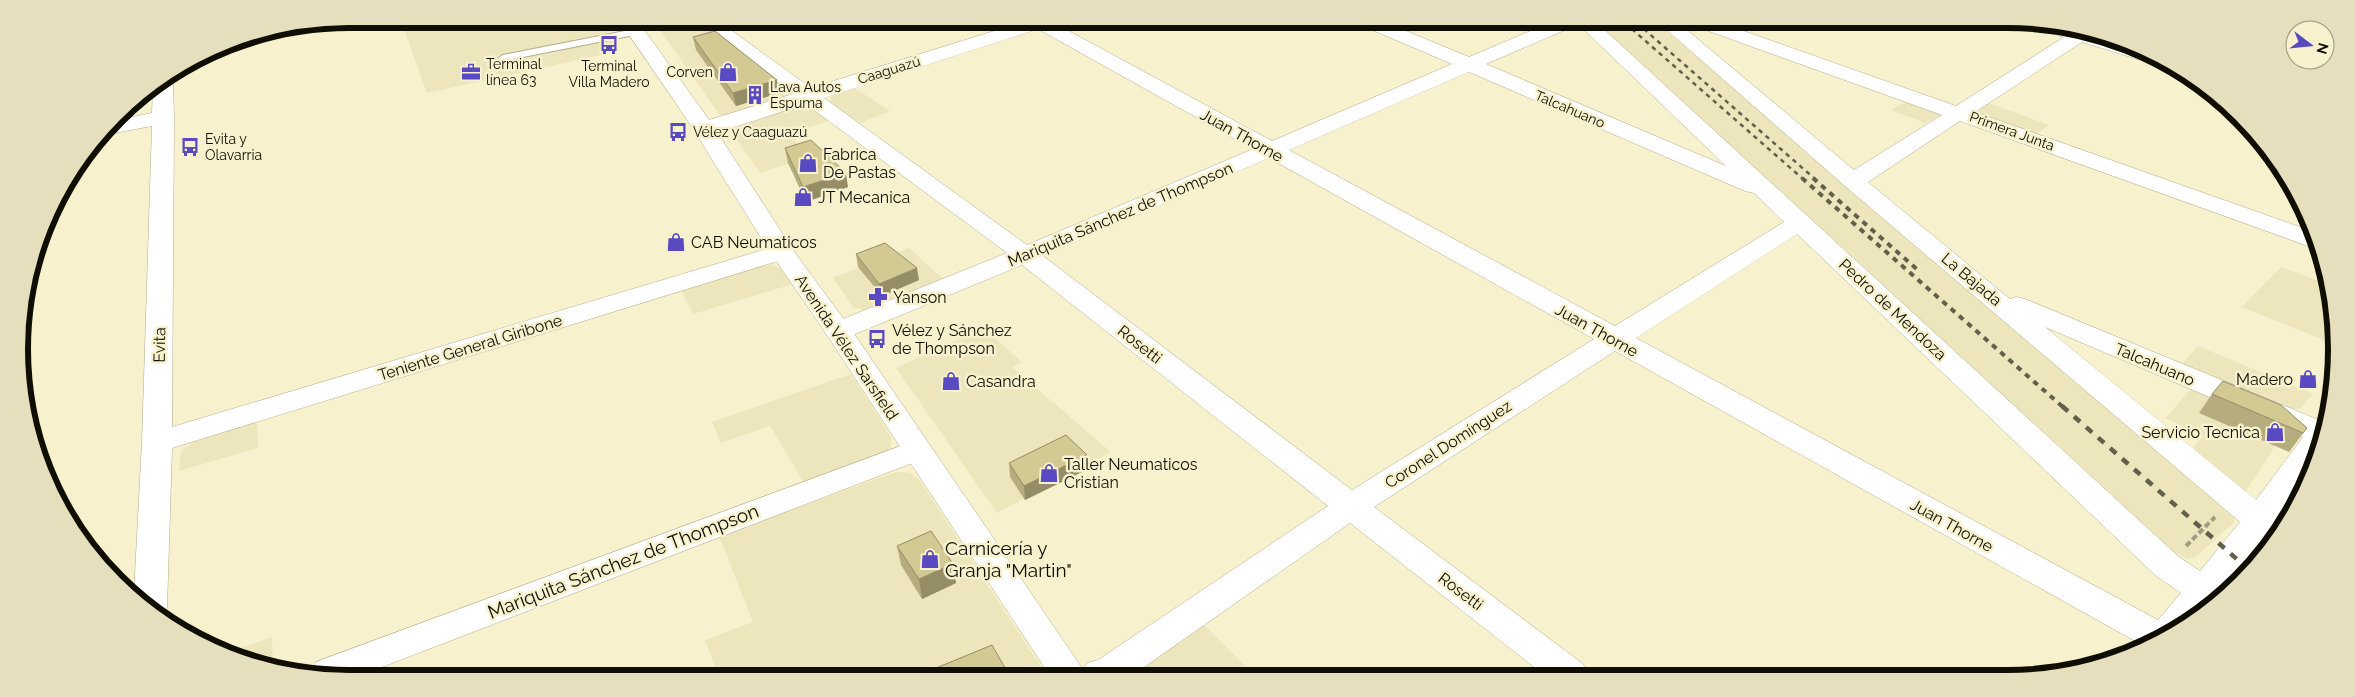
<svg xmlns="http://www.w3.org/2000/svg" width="2355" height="697" viewBox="0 0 2355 697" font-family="Raleway,sans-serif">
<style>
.built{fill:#ede5bb}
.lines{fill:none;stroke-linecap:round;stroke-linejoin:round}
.lane-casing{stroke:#b3ad8c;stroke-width:2}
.street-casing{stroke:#b3ad8c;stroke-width:1}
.secondary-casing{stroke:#b3ad8c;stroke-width:1}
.path{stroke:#a19d83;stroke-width:4;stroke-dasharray:6 3;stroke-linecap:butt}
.lane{fill:#fff;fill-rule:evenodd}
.street{fill:#fff;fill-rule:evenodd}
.secondary{fill:#fff;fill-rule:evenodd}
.rail-far2{stroke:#625f4b;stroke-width:2.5;stroke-dasharray:4.5 4.5;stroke-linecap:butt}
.rail-far1{stroke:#625f4b;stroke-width:4;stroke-dasharray:5.5 5.5;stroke-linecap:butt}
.rail{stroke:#625f4b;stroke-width:4.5;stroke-dasharray:8 8;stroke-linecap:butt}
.wall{fill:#b5ad7e}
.shaded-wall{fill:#948d66}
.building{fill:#d3c992;stroke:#948d66}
.labels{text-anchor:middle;stroke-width:5;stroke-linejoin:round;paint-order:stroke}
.far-poi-label{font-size:14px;fill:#100e03;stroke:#f7f1ce;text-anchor:start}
.far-street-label{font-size:14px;fill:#100e03;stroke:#f7f1ce}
.street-label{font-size:16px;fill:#100e03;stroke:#f7f1ce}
.poi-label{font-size:16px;fill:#100e03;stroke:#f7f1ce;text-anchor:start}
.near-poi-label{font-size:19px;fill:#100e03;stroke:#f7f1ce;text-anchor:start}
.near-street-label{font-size:19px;fill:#100e03;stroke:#f7f1ce}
.rim{fill:none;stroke:#100e03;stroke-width:6}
</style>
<rect width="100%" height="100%" fill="#f7f1ce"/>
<path class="built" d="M428,19l171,1 20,31 -192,42 -24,-67z
M653,20h44l95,74 -2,2 -67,20 -4,-2z
M1595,23l63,1 575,485 3,7 -3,7 -36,33 -9,3 -16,-7z
M853,87l37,24 -30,12 -30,-21 2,-7z
M1910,99l30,14v2l-15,8 -34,-13z
M1988,103l61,22 -16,11 -57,-23z
M799,106l10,1 19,14 -39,13 21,23 -50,16 -25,-36 2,-9 13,-8z
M909,248l37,34 -77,29 -15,-3 -21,-30z
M772,265l11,5 10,14 -100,30 -12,-24 81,-24z
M2281,267l49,18 6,60 -94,-38z
M983,328l39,34 -10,5 99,85 -114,61 -101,-145z
M2198,346l115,48 -12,14 -7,2 -114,-44z
M851,374l40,63v10l-11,9 -75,28 -35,-58 -49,17 -9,-21z
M2195,384l86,53 -36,55 -57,-37 15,-19 -37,-18z
M257,421l1,27 -79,23 1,-15 3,-6 9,-7z
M2316,450l-24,63 -12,15 -4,-9 4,-19z
M902,472l8,1 8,5 127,195h-327l-13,-33 48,-18 -34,-86 174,-63z
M2263,548l-39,48 -13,8 4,-14 41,-39z
M1203,624l50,50h-124z
M272,637l1,31 -49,-14z"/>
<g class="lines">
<g class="lane-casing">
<path id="lane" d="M635,29l5,3 -1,2 -136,27 -5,-3 5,-3z"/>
</g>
<g class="street-casing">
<path id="street" d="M696,20h21l94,68 215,-67h29l-1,2 218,118 180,-77 -89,-38 -2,-4 26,1 82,34 80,-34h25l-2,4 -86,37 240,102 -149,-143h20l582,534 21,14 40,-49 -395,-336 -185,-162h20l174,146 88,-55 -242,-87 -2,-4h26l232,82 108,-69 -27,-8 -2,-4c51,0 93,16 139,41l-7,2 -7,-2 -78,-24 -107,70 339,120 5,16 -11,-2 -348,-125 -92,61 142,117 6,-2 9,2 301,124 -21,56 -56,80 -37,45 -68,42 -529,-295 -241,156 209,157 5,11 -45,-1 -193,-151 -216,151h-52l5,-11 11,-3 230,-154 -306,-241 -174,72 -10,2 -10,-2 -4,-6 4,-6 179,-72 -201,-149 -94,30 -8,1 -8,-1 -3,-5 3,-5 97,-30zM1038,29l215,120 -226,96 -203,-147zM1469,72l276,119 9,2 30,29 -169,104 -326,-176zM1269,158l325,181 -242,151 -309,-234zM1797,234l358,341 26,18 -23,27 -522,-282zM2045,327l258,110 -47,63z
M170,77l3,4 1,36 -2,310 601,-180 9,-2 9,2 3,5 -3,5 -619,191 -5,160 -7,10 -26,-25 8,-151 10,-316 -48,9 -5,-1 13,-13 40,-8 1,-26z
M917,440l11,3 4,7 -4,7 -559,215h-58l5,-10z"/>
</g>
<g class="secondary-casing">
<path id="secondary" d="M619,20h18l73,101 83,129 55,75 238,349 -38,-1 -223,-341 -55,-80 -82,-131z
M2259,508l11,4 14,11 -17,21 -19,-16 -5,-8 5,-8z"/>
</g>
<path class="path" d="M2186,546l29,-29"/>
<use href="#lane" class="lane"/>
<use href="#street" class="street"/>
<use href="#secondary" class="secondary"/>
<path class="rail-far2" d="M1625,23l178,156
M1637,23l178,156"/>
<path class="rail-far1" d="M1802,178l261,229
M1813,178l106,93"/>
<path class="rail" d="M2062,406l185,162"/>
</g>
<path class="wall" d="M693,37l86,56 -43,13 -40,-56z
M785,148l63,39 -42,15 -18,-39z
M856,254l63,26 -37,16 -24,-29z
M2212,394l95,34 -18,24 -90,-39z
M1087,455l1,14 -63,31 -15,-23 -1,-14z
M897,546l59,37 -34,16 -21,-34z"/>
<path class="shaded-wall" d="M777,80l2,13 -43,13 -3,-13z
M846,173l2,14 -42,15 -3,-15z
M917,268l2,12 -37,16 -3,-12z
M1087,455l1,14 -63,31 -1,-14z
M953,564l3,19 -34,16 -3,-20z"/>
<path class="building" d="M715,31l62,49 -44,13 -40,-56z
M811,140l35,33 -43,14 -18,-39z
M885,243l32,25 -38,16 -23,-30z
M2223,381l58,24 26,23 -4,5 -91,-39z
M1066,435l21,20 -63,31 -15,-23z
M931,531l22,33 -34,15 -22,-33z
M992,645l16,28h-70l-2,-5z"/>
<defs>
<g id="bus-bare" transform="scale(1.5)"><path d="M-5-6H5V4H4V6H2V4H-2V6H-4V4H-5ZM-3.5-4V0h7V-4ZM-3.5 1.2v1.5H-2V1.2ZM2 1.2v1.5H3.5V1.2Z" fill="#594ac2" stroke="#f7f1ce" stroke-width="2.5" paint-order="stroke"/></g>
<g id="office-bare" transform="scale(1.5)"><path d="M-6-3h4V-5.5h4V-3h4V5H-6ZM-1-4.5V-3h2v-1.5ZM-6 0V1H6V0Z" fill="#594ac2" stroke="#f7f1ce" stroke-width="2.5" paint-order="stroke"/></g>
<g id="shop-bare" transform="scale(1.5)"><path d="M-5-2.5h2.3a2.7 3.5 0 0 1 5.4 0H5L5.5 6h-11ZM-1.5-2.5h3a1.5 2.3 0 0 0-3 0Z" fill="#594ac2" stroke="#f7f1ce" stroke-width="2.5" paint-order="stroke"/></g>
<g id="building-bare" transform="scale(1.5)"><path d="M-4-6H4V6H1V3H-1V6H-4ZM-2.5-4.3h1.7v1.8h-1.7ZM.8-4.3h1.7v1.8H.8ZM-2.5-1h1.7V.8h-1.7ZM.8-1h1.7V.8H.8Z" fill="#594ac2" stroke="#f7f1ce" stroke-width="2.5" paint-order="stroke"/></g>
<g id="pharmacy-bare" transform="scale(1.5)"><path d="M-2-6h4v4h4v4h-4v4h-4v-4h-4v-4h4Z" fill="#594ac2" stroke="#f7f1ce" stroke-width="2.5" paint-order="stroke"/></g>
</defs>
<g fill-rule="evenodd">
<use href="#bus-bare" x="609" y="45"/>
<use href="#office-bare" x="471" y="72"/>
<use href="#shop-bare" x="728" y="72"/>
<use href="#building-bare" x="755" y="95"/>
<use href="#bus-bare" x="678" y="132"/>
<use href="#bus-bare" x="190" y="147"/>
<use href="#shop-bare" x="808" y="163"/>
<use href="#shop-bare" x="803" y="197"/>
<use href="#shop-bare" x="676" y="242"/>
<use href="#pharmacy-bare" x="878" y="297"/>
<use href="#bus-bare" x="877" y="339"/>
<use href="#shop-bare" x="2308" y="379"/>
<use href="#shop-bare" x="951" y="381"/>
<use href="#shop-bare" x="2275" y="432"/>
<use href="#shop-bare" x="1049" y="473"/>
<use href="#shop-bare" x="930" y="559"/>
</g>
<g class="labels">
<g class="far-poi-label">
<text x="486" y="69">Terminal<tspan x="486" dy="16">línea 63</tspan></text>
<text x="609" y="71" text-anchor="middle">Terminal<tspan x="609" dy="16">Villa Madero</tspan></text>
<text x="713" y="77" text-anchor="end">Corven</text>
<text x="770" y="92">Lava Autos<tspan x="770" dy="16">Espuma</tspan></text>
<text x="693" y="137">Vélez y Caaguazú</text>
<text x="205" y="144">Evita y<tspan x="205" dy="16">Olavarria</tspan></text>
</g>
<g class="far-street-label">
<text transform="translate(889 70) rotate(-17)" y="5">Caaguazú</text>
<text transform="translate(1570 109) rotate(23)" y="5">Talcahuano</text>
<text transform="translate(2012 131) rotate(20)" y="5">Primera Junta</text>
</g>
<g class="street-label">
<text transform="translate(1242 135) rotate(29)" y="6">Juan Thorne</text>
<text transform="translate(1120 214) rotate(-23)" y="6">Mariquita Sánchez de Thompson</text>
<text transform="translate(1972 279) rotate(40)" y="6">La Bajada</text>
<text transform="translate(1893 309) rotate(43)" y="6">Pedro de Mendoza</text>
<text transform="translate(1597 330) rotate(29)" y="6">Juan Thorne</text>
<text transform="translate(1140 344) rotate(38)" y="6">Rosetti</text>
<text transform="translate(159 345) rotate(-89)" y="6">Evita</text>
<text transform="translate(470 347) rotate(-17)" y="6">Teniente General Giribone</text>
<text transform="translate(847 347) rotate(56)" y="6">Avenida Vélez Sarsfield</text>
<text transform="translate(2155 364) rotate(23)" y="6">Talcahuano</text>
<text transform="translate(1448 444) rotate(-33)" y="6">Coronel Domínguez</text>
<text transform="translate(1952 525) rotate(29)" y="6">Juan Thorne</text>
<text transform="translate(1461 591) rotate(37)" y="6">Rosetti</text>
</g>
<g class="poi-label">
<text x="823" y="160">Fabrica<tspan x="823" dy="18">De Pastas</tspan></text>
<text x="818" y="203">JT Mecanica</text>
<text x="691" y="248">CAB Neumaticos</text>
<text x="893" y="303">Yanson</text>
<text x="892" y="336">Vélez y Sánchez<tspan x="892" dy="18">de Thompson</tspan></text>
<text x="2293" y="385" text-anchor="end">Madero</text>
<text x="966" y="387">Casandra</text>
<text x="2260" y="438" text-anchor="end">Servicio Tecnica</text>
<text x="1064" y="470">Taller Neumaticos<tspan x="1064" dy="18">Cristian</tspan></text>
</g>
<g class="near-poi-label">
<text x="945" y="555">Carnicería y<tspan x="945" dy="22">Granja "Martin"</tspan></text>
</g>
<g class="near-street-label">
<text transform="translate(623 561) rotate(-21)" y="7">Mariquita Sánchez de Thompson</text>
</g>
</g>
<path d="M0 0H2355V697H0ZM349 28H2007A321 321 0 0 1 2328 349V349A321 321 0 0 1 2007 670H349A321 321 0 0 1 28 349V349A321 321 0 0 1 349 28Z" fill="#e5dfbe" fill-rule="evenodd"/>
<path class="rim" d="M349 28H2007A321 321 0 0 1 2328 349V349A321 321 0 0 1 2007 670H349A321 321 0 0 1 28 349V349A321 321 0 0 1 349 28Z"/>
<g transform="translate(2310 45) rotate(106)"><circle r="24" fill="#f7f1ce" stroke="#9b967d"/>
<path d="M0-4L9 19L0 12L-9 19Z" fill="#594ac2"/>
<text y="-8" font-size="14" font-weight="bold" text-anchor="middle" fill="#100e03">N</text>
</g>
</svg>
